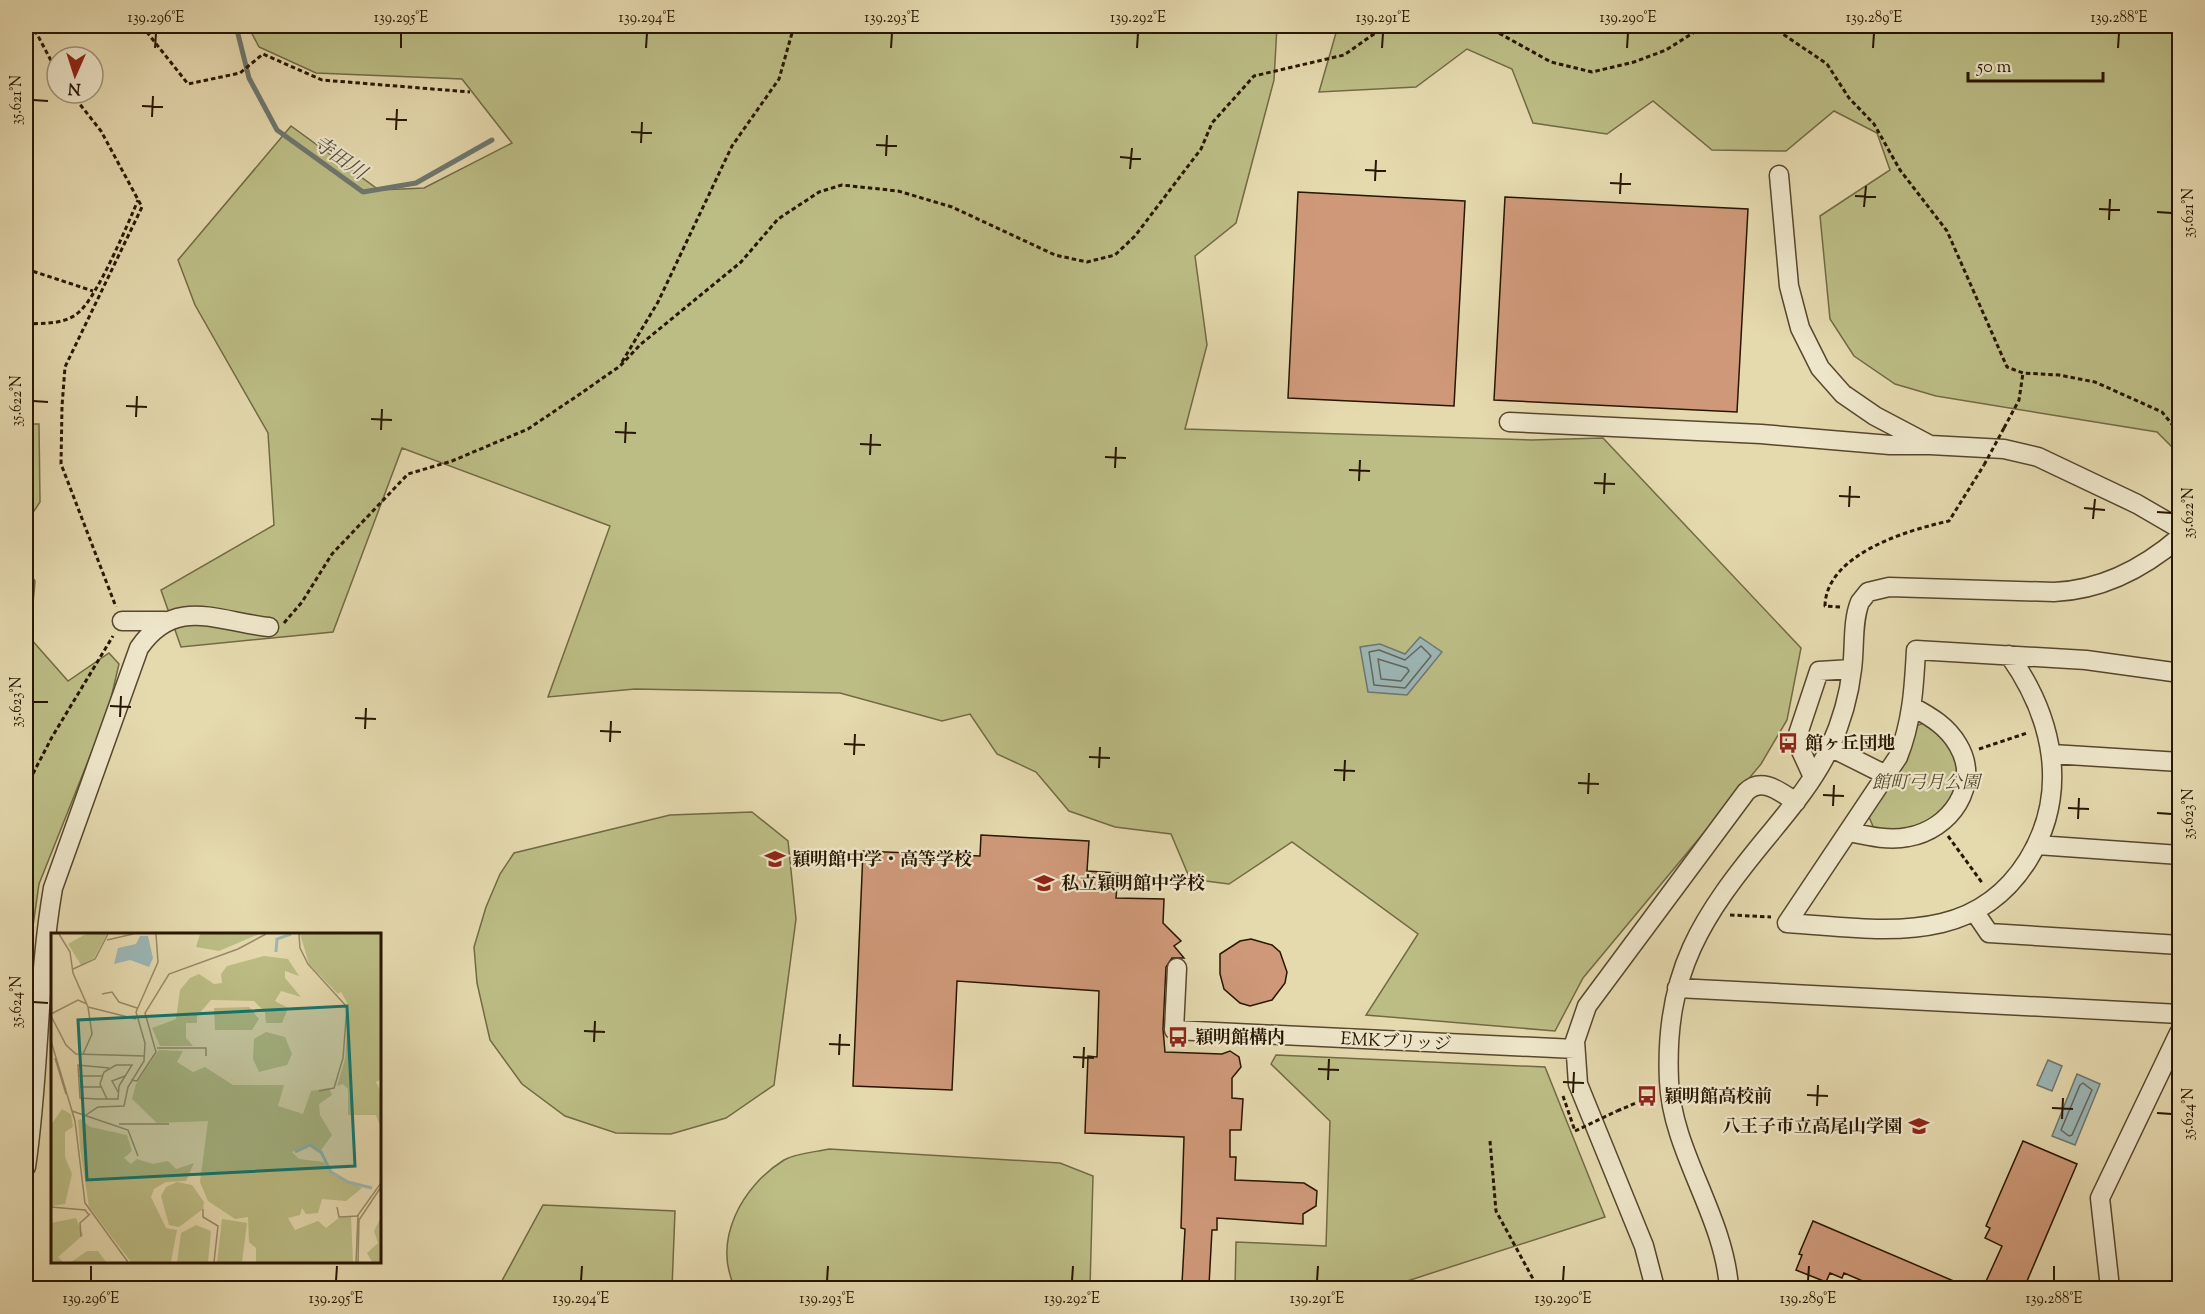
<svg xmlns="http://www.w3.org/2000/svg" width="2205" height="1314" viewBox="0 0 2205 1314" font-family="'Sorts Mill Goudy','Noto Serif JP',serif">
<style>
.green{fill:#bcbd85;stroke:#726a44;stroke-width:1.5}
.water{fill:#9cb7b7;stroke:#6e776f;stroke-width:1.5}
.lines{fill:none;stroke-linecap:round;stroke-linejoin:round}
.shore{stroke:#62665c;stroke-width:1.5}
.stream{stroke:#6e776f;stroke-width:5}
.building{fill:#cf9979;stroke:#281602;stroke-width:1.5}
.minor-casing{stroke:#57472d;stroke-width:21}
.path{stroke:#281602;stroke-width:3;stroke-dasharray:4.5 3;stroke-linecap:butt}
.minor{stroke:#eee6ca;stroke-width:18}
.path-bridge{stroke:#281602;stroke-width:3;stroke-dasharray:4.5 3;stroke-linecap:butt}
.ticks{fill:none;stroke:#281602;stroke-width:2}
.labels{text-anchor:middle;stroke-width:4.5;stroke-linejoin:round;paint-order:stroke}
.poi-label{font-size:18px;font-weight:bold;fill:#281602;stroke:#eee6ca;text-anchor:start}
.park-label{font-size:18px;font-style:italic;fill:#544829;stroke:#eee6ca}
.street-label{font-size:18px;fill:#281602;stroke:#eee6ca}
.water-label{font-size:20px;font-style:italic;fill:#514e41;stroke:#eee6ca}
.inset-river{fill:none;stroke:#9cb7b7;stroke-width:3}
.inset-road{fill:none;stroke:#998b69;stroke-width:1.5}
.view{fill:#0f766e;fill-opacity:0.15;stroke:#0f766e;stroke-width:3}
.inset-edge{fill:none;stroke:#281602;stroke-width:3}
.neatline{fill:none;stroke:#281602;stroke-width:2}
.ticks-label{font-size:15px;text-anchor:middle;fill:#281602}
</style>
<rect width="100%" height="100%" fill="#e5d9ae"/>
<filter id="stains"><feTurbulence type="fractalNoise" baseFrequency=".00333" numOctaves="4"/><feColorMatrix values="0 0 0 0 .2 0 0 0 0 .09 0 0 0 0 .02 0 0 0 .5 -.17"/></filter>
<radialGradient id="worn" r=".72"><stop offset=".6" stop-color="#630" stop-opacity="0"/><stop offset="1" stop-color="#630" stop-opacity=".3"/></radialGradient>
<path class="green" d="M248,26h1029l-3,54 -38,143 -41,33 12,89 -22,84 347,11 71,-2 198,210 -14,72 -26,44 -178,214 -28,53 -189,-16 52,-81 -126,-92 -63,42 -39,-5 -19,-45 -56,-7 -46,-16 -33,-39 -39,-18 -27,-40 -28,7 -102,-28 -205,-4 -87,8 62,-171 -208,-78 -69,184 -152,15 -20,-57 113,-65 -6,-92 -73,-128 -17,-45 113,-134 88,64 45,-2 88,-45 -50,-64 -146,-6 -57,-26z
M1338,26h841v428l-22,-22 -221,-36 -41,-12 -41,-28 -24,-37 -10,-103 70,-46 -13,-37 -43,-22 -48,40 -74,-1 -59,-49 -46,33 -74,-11 -21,-54 -45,-20 -51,38 -97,5z
M26,424h13l1,78 -14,21z
M26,568l9,13 -5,57 38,43 41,-28 10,11 -11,47 -69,173 -8,56 -5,139z
M1930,721c8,10 20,22 26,33 16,35 -18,68 -49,78 -9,2 -22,0 -32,-1l-6,-14 24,-37 25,-55z
M752,812l36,29 8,78 -22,166 -48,33 -55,16 -55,-1 -51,-17 -43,-32 -32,-44 -13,-57 -3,-36 12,-40 14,-33 14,-21 156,-38z
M1276,1055l269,12 60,150 -201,65 -1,6h-168l1,-46 90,4 4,-125 -59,-57z
M829,1149l231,14 33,13 -3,112h-355c-23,-48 7,-102 49,-128 12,-7 32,-8 45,-11z
M543,1205l132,6 -3,77h-174z"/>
<path class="water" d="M1420,637l22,15 -35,43 -39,-3 -8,-45 20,-3 25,10z
M2048,1060l14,6 -10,25 -15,-6z
M2077,1074l23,10 -25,61 -23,-9z"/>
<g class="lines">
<path class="shore" d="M1421,646l10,10 -26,32 -31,-3 -5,-33 10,-2 26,10z
M1378,659l29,9 2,3 -8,10 -20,-2z
M2083,1083l9,7 -20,45 -3,1 -8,-6 19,-45z"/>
<path class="stream" d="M236,26l13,52 28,52 86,62 53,-9 76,-43"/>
</g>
<path class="building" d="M1298,192l167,9 -11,205 -166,-8z
M1505,197l243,12 -11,203 -243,-12z
M981,835l108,6 -2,30 31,2 -2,25 48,1 -1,24 18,18 -7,5 10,12h-12l-6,9 -3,62 2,23 57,2 8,-3 9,6 2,10 -9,11v20l11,1 -2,31h-11v27h6l-1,23 69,3 13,8 -1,15 -13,8v10l-86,-6v12h-5l-3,55 -27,-2 3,-54 -4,-1 3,-91 -99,-4 3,-77 9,1 2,-66 -142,-10 -5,109 -99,-4 10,-235 117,5z
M1251,939l21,6 8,7 7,20 -2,11 -13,17 -22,6 -10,-3 -16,-14 -4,-15v-20l20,-13z
M2023,1141l54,23 -53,124h-41l19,-42 -17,-8 5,-10 -4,-2z
M1813,1221l157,67h-91l-35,-15 -2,5 -12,-5 -4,9 -30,-12 6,-15 -3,-1z"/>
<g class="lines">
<g class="minor-casing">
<path id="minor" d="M1779,175l10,111 11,42 20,40 23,26 32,22 55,29 74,4 34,8 99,47 43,25
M1509,422l252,12 129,11h38
M122,621h43
M2009,655c44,62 61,137 19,205 -20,32 -48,54 -86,63 -50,12 -104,3 -155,0l111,-166c14,-35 16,-69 18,-107l170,10 94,13
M1830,747l58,29
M2052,754l128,8
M1813,777l-17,-37 23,-69 33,-2
M1849,832c19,4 40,9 59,5 42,-7 74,-52 50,-92 -11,-19 -27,-28 -45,-38
M2037,845l143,10
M1974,911l15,22 191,12
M1177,968l-3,62 401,19
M1677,988l503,26
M26,1167c14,-93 11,-187 27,-279l86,-240c36,-53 79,-26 130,-21
M1655,1288l-11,-42 -66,-162 -3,-43 12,-35 159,-214c16,-16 34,0 50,10
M1729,1288c-5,-73 -57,-136 -60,-207 -5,-109 33,-165 99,-245 23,-28 46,-55 62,-89 11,-24 19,-51 22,-78 3,-21 0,-48 8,-67l8,-10 21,-5 165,5c48,-2 90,-24 126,-55
M2110,1288l-10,-90 79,-165"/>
</g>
<path class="path" d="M28,26l9,8 20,38
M142,26l46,58 52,-11 23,-19 59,26 148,12
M1486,26l65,36 41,10 42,-10 32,-12 38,-24
M1763,26l14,4 50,34 22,34 25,26 26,46 47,61 60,136 16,6 36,2 36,7 67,30 18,22
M71,93l30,38 41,76 -77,160 -3,39 -1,58 55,143
M26,269l67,22
M26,324c17,-1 39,1 53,-12 18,-15 49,-88 59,-112
M622,362l36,-60 74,-156 47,-67 15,-53
M2004,428l15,-28 4,-27
M1840,607l-15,-1c1,-52 83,-76 124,-85l35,-56
M284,623l18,-21 30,-48 76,-80 44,-13 76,-32 52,-35 40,-28 21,-22 100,-82 37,-43 41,-27 23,-7 56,6 54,16 103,48 32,7 28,-7 20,-19 66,-87 11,-26 42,-47 90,-21 37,-26 9,-3
M1979,749l48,-16
M26,787l26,-50 61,-101
M1948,836l35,48
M1730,915l41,2
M1563,1096l12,35
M1617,1111l19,-8
M1490,1141l6,70 42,77"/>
<use href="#minor" class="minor"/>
<path class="path-bridge" d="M1984,465l20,-37
M1575,1131l42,-20"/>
</g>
<path class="ticks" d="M155,48l1,-15M401,48v-15M646,48l1,-15M891,48l1,-15M1137,48l1,-15M1382,48l1,-15M1627,48l1,-15M1873,48l1,-15M2118,48l1,-15M33,100l15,1M142,106l21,1M152,117l1,-21M386,119l21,1M396,130l1,-21M631,132l21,1M641,143l1,-21M876,145l21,1M886,156l1,-21M1120,157l21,2M1130,169l2,-21M1365,170l21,1M1375,181l1,-21M1610,183l21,1M1620,194l1,-21M1855,196l21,1M1864,207l2,-21M2099,209l21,1M2157,212l15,1M2109,220l1,-21M33,401l15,1M126,406l21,1M136,417l1,-21M371,419l21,1M381,430l1,-21M615,432l21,1M625,443l1,-21M860,444l21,1M870,455l1,-21M1105,457l21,1M1115,468l1,-21M1349,470l21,1M1359,481l1,-21M1594,483l21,1M1604,494l1,-21M1839,496l21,1M1849,507l1,-21M2084,508l21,2M2157,512l15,1M2093,519l2,-20M33,702h15M110,706l21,1M120,717l1,-21M355,718l21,1M365,729l1,-21M600,731l21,1M610,742l1,-21M844,744l21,1M854,755l1,-21M1089,757l21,1M1099,768l1,-21M1334,770l21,1M1344,781l1,-21M1578,783l21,1M1588,794l1,-21M1823,795l21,1M1833,806l1,-21M2068,808l21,1M2157,813l15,1M2078,819l1,-21M33,1002l15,1M584,1031l21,1M594,1042l1,-21M829,1044l21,1M839,1055l1,-21M1073,1057l21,1M1083,1068l1,-21M1318,1069l21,1M1328,1080l1,-21M1563,1082l21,1M1573,1093l1,-21M1807,1095l21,1M1817,1106l1,-21M2052,1108l21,1M2157,1113l15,1M2062,1119l1,-21M91,1281v-15M336,1281l1,-15M581,1281l1,-15M827,1281l1,-15M1072,1281l1,-15M1317,1281l1,-15M1563,1281l1,-15M1808,1281l1,-15M2054,1281v-15"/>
<defs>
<g id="bus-bare" transform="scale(1.62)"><path d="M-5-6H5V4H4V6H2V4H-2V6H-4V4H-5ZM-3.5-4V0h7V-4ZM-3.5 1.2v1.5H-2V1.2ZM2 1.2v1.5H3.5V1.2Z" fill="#8f2418" stroke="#eee6ca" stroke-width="2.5" paint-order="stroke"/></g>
<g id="school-bare" transform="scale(1.62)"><path d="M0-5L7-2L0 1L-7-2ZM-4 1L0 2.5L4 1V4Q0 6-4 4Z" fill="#8f2418" stroke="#eee6ca" stroke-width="2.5" paint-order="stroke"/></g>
</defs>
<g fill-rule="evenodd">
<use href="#bus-bare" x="1788" y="743"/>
<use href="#school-bare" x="775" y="859"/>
<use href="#school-bare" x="1044" y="883"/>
<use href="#bus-bare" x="1178" y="1037"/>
<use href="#bus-bare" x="1647" y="1096"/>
<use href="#school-bare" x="1919" y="1126"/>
</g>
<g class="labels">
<g class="poi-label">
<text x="1805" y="749">館ヶ丘団地</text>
<text x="792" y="865">穎明館中学・高等学校</text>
<text x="1061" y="889">私立穎明館中学校</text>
<text x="1195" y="1043">穎明館構内</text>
<text x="1664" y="1102">穎明館高校前</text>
<text x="1902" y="1132" text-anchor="end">八王子市立高尾山学園</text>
</g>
<g class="park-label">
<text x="1926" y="788">館町弓月公園</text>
</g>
<g class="street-label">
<text transform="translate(1396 1041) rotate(3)" y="6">EMKブリッジ</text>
</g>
<g class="water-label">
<text transform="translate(340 157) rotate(35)" y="7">寺田川</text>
</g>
</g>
<g transform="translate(51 933)">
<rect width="330" height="330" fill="#e5d9ae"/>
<path d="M35,1h21l-13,24 -13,7 -13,-21zM149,1h59l-40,17 -23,-4zM249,1h81v145l-5,3 5,10v37l-5,-14h-28v-26l-5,-5 -6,2 8,-27 4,-53 -8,-14 -3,2 -29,-30zM213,23l24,3 11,17 -14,-5v7l16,19 -20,-6 -6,10 13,7 -6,15h-16l-1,-11 -11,-11 -43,-1 -14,16v7h-11v15l7,8h-33l-8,-18 24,-9 4,-29 10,-12 9,-4 15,10 8,-1 -1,-9 6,-8zM198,74l10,12 -7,11h-37l-1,-22zM215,99l19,5 7,17 -5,11 -28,7 -6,-13 1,-20zM108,117l24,1 -6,11 16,10 12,-5 28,18h51l-6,21 25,8 8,-23 18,-3 3,7 -13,9 1,11 12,20 -13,18 -11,-8 -16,7 7,7 25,3 5,9 33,17 -16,13 -24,-2 -4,14 -12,1 -4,-6 -2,7 -12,3 7,12 23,-9 8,7 14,-11h11l2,45h-97v-14l-7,-6 -1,-25 -13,2 -27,-18 -8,-19 8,-61 -51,2 -25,-24 4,-15zM11,176l9,5 2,13 -8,5v25l7,17 -7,30 -14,2v-81zM30,186l9,8 37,8 5,16 -8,7 7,6 6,-5 16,5 15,-3 8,8 18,-6 -8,18 -20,1 -12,7 -3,8 15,31 11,2 -6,32h-40l-42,-55 -9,-59 -2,-28zM126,249l15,3 12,17 -1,7 -24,18 -10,-2 -8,-29 5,-9zM330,284v45h-9l-5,-9 11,-10 -4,-12zM25,285l7,17 -25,22 5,5h-12v-39zM171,286l25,4 -5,39h-25zM145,292l15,6 -3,31h-31l4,-29zM36,318h11l8,11h-35z" fill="#bcbd85"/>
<path d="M89,3h8l5,22 -4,9 -19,-7 -16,4 4,-16 18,-4z" fill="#9cb7b7"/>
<path class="inset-river" d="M225,19l1,-13 14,-5M244,219l15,-7 11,7 10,20 17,10 24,6"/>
<path class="inset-road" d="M8,1l11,18 3,21 15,34 4,27 -9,20M248,1l1,14 8,16 39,43 -4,51 -9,30 -15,3M56,7l26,-6M22,36l22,-10 13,-25M51,61l10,-2 7,10 18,6M37,74l48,12M0,81l27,-14 9,4M0,83l15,29 10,9 69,2M0,108l24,80 10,82 43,59M106,115h49v8M4,125l11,36M27,143h24M80,147l6,1 19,-29 -11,-39 24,-39 69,-25 28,-15M28,154h22M67,159l-6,-11 13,-5M56,166l-7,-15 4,-12 12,-7h16l-13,21 -1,13h-21l-17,-1 -2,-33 31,3M21,178l56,19 10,26M35,182l12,-8 26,-1 4,-19 16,-26 1,-18 -9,-31 22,-50 -2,-28M68,191h50M0,274l34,3 4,5M286,274l2,10 20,-1M152,276v8l15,9 -4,36M30,304l-1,-14 10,-9M305,329l2,-47 23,-32M307,329l1,-42 22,-33"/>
<path class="view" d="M296,73l8,160 -268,14 -9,-160z"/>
<rect width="330" height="330" class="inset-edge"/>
</g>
<rect width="2205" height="1314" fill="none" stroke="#e5d9ae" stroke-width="66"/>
<g transform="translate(75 75) rotate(183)"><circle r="28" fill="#eee6ca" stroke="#9f937a" stroke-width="1.5"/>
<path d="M0-4.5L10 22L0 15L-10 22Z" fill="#8f2418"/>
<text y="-9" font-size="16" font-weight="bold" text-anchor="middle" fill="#281602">N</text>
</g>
<path d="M1968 72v9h135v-9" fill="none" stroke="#281602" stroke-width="3"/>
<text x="1977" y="72" font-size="18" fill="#281602" stroke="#eee6ca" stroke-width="4.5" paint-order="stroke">50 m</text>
<rect x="33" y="33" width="2139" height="1248" class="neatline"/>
<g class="ticks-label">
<text x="156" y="22">139.296°E</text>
<text x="401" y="22">139.295°E</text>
<text x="647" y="22">139.294°E</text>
<text x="892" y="22">139.293°E</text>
<text x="1138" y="22">139.292°E</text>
<text x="1383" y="22">139.291°E</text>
<text x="1628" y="22">139.290°E</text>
<text x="1874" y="22">139.289°E</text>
<text x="2119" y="22">139.288°E</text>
<text transform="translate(16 100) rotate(-90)" y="5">35.621°N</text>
<text transform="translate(2188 213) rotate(-90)" y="5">35.621°N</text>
<text transform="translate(16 401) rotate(-90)" y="5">35.622°N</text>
<text transform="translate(2188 513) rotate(-90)" y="5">35.622°N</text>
<text transform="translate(16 702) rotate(-90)" y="5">35.623°N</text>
<text transform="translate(2188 814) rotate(-90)" y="5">35.623°N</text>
<text transform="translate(16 1002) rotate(-90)" y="5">35.624°N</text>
<text transform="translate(2188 1114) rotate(-90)" y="5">35.624°N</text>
<text x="91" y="1303">139.296°E</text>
<text x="336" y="1303">139.295°E</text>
<text x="581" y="1303">139.294°E</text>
<text x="827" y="1303">139.293°E</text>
<text x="1072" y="1303">139.292°E</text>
<text x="1317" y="1303">139.291°E</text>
<text x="1563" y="1303">139.290°E</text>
<text x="1808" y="1303">139.289°E</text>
<text x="2054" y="1303">139.288°E</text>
</g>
<rect width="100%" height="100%" filter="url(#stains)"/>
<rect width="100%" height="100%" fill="url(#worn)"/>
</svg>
